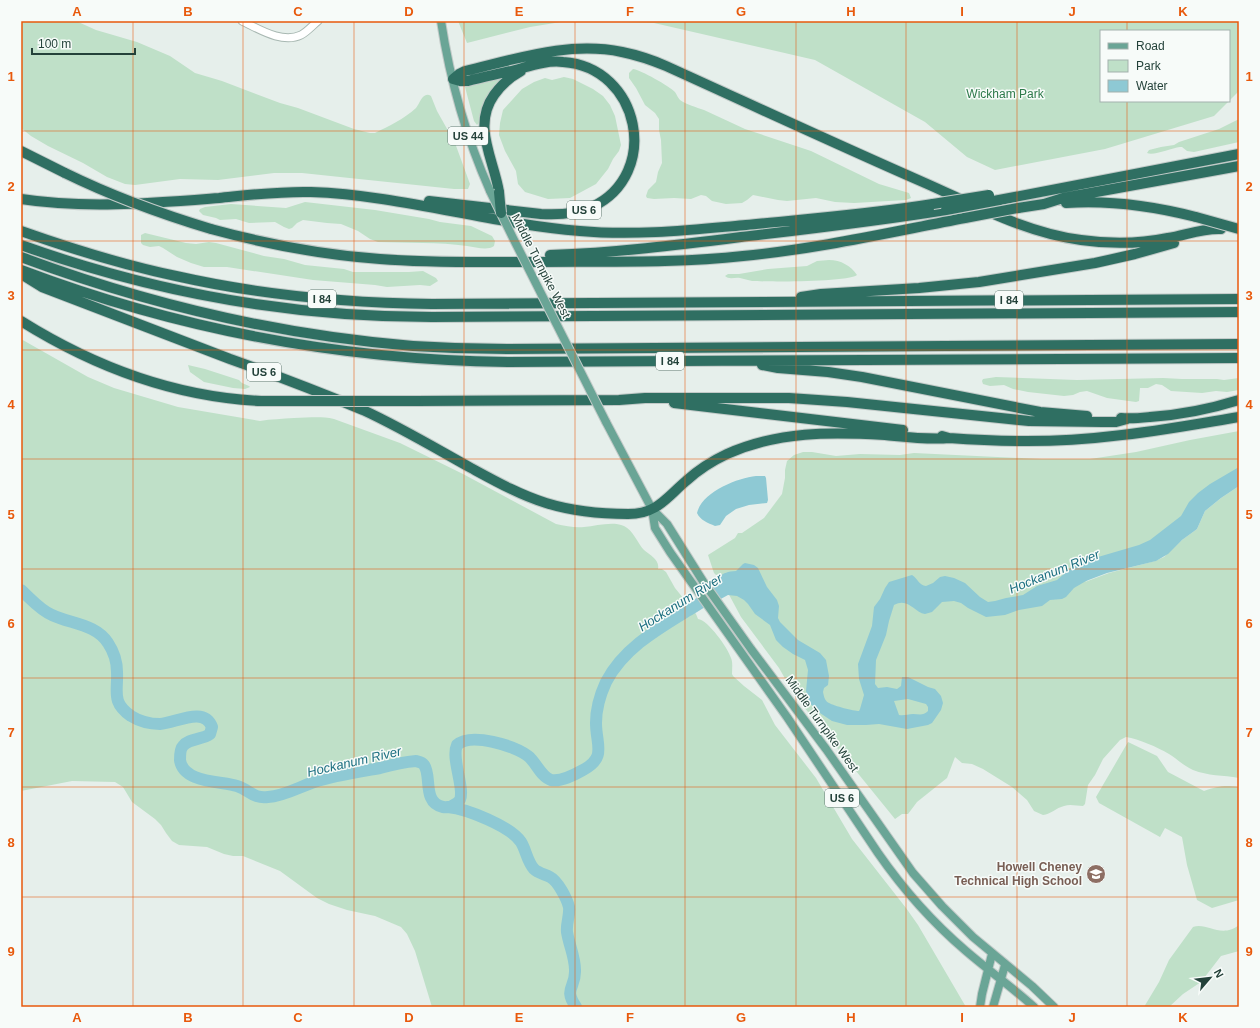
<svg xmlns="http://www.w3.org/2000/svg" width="1260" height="1028" viewBox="0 0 1260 1028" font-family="Helvetica,sans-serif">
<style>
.green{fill:#bfe0c8;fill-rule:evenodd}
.water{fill:#8ec9d4;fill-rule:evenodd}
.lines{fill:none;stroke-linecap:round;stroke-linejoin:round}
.river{stroke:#8ec9d4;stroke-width:12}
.minor-casing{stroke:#a8b8b2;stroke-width:9}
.major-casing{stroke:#c2cac8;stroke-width:10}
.highway-casing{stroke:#c2cac8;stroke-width:12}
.minor{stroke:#fff;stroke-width:7}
.major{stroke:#6aa596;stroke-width:8}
.highway{stroke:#2f6f62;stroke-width:10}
.major-bridge-casing{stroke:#c2cac8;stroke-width:10;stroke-linecap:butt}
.highway-bridge-casing{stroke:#c2cac8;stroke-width:12;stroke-linecap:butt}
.major-bridge{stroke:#6aa596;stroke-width:8}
.highway-bridge{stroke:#2f6f62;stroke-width:10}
.grid{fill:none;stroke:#e8590c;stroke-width:1;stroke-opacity:0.55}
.labels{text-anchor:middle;stroke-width:3;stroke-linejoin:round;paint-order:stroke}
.shield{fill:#f7fbf9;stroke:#637a73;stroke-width:1}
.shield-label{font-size:11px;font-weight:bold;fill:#24423a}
.park-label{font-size:12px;fill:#2d7a4b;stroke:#f7fbf9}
.street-label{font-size:12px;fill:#24423a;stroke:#f7fbf9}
.education-label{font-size:12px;font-weight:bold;fill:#785e54;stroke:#f7fbf9;text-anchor:end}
.water-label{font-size:13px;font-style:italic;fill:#1c6f80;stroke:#f7fbf9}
.neatline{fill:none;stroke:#e8590c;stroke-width:1.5}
.grid-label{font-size:13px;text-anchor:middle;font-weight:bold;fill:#e8590c}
</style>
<rect width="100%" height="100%" fill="#e6efeb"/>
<path class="green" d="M21,21h55l20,9 41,12 33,14 25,17 27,8 58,22 18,5 56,21 16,4h5c14,-7 29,-14 41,-25 4,-5 7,-17 15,-12l6,15 18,32 15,41 -2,5h-14l-152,-16h-28l-56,7 -38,-1 -45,6 -10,-1 -18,-7 -24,-14 -35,-17 -17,-10 -10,-8z
M458,21h781v70l-25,25 -109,33 -110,21 -28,-13 -42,-35 -110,-62 -161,-37 -67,-2 -26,1 -31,5 -63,16zM1101,31h128v70h-128z
M633,69c8,1 36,17 42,23 2,3 3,6 5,8 7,5 16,7 24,10l41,19 66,22 68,33 30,9 2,5 -5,2 -52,3 -19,-1 -19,-4 -29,3 -9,-1 -25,-5 -6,5 -5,3 -16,1 -14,-3 -6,-5 -5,-1 -10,4 -17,-1 -20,1 -7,-1 -1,-2 2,-6 8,-8 2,-10 4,-9 -1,-23 -2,-10v-11l-4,-6 -10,-8 -9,-17 -7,-10v-5z
M501,77l2,2 -22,36 -2,8 -2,2 -3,-4 -9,-34 3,-2z
M564,77l9,2 20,10 10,7 7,9 5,11 6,29 -2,6 -6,8 -5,10 -12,15 -26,14 -22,1 -23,-7 -7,-8 -2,-13 -11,-20 -6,-16 1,-12 3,-13 19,-21 12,-7 11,-4 7,2z
M1239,119v23l-45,10 -7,-1 -5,-4h-2c-9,1 -26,9 -33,6l2,-3 12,-3 13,-2 5,-3 40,-13z
M305,202l70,8 54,9 11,3 31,4 21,10 3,5 -1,5c-7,5 -18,1 -27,0 -29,-4 -59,-3 -89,-4l-8,-3 -12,-8 -17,-7 -14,-1 -24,-3 -6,3 -5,5 -3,1 -5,-2 -9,-5 -26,1 -13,-4 -16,1 -4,-2 -13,-3 -4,-4 1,-2 5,-2 26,-3 55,4z
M145,233l41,10 10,1 13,-2 7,1 48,13 20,3 21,6 39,4 9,3h56l14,-1 13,7 2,3 -8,5 -10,-1 -33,2 -12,-2 -62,-5 -86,-13h-23l-13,-4 -14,-6 -14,-9 -4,-2 -9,1 -7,-2 -2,-2v-8z
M829,260c12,0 22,6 28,15 -9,7 -89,7 -105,6 -4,-1 -8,-2 -12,-3 -5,-1 -11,2 -15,-2l3,-2h11l29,-5 39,-3 10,-5z
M21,339l67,38 26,11 64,19 82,14c11,-2 22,-2 34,-3 14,0 26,-2 40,1l66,24 63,31 93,50c10,2 19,4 28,3 13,-1 28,-6 40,-1 9,4 14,18 20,24 6,5 16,10 14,19h4l4,3 9,16 21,26 2,5c10,1 30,29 33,39 2,4 1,11 1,16l1,2 11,10 18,14 13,25 41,53 36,61 54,69 12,17 48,82h-534l-17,-56 -8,-17 -6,-7 -26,-11 -28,-6 -18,-6 -12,-6 -37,-27 -37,-15h-10l-9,-2 -17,-7 -28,-2 -7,-4 -6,-8 -5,-8 -6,-6 -23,-17 -9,-15 -8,-5 -43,-1 -51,10z
M188,365l17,4 34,11 3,3 7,3 1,1 -5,2 -12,-1 -29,-6 -14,-10z
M996,377l81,3 86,-2 19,1h35l7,1 15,-2v12l-12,2 -11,-1 -14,2 -31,-2 -9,-6 -6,-1 -8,4h-8l-1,13 -3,1 -29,-4 -20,-7 -7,1 -7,3 -9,1 -36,-4 -15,-3 -9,-4 -14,1 -7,-2 -1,-3 1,-2z
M1239,431v44l-51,46 -76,42 -27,19 24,-9 46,-12 9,-4 18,-17 15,-11 8,-18 16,-13 18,-12v292c-16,-3 -31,-2 -46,-8 -9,-4 -16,-11 -24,-16 -12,-7 -30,-15 -43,-17l-6,3 -17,19 -8,16 -7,10 -3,19 -2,2c-6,0 -13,-2 -19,0 -8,2 -13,8 -21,9l-9,-4 -7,-11 -15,-13 -29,-18 -11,-5 -10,-1 -7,-6 -8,21 -30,24 -9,12h-6l-7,5 -100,-123 -16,-28 -38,-51 -22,-41 -3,-1 -2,-2 -6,-18 27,-17 3,-5h4l22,-15 18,-24 3,-16v-8l2,-9 7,-6 9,-3h9l24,4 24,-2 40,1 14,-2 128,6h48l46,-7 54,-12z
M1128,742l29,14 11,16 36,19c14,-5 21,-6 35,-4v113l-27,8 -15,-8 -10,-35 -5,-28 -17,-9 -5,9 -61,-34 -3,-6z
M1239,925v26l-18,5 -20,26 -18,12 -14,13h-25l15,-25 10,-22 24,-33c14,-5 28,12 46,-2z"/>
<path class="water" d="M1239,467v19l-18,12 -16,13 -8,18 -4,3 -11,8 -14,14 -12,7 -49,12 -21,8 -12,7 -8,9 -4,2 -12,1 -8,6 -23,4 -14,5 -19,2 -18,-9 -7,-5 -7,-2 -12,1 -10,10 -7,2c-11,-2 -17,-17 -31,-9l-5,16 -3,14 -10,25 -1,24 3,4 9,-1 10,2 4,-3 1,-9h6l20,10 7,2 6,7 2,7 -2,7 -9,13 -4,2 -21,4 -28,-5 -13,1h-19l-15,-4 -15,-10 -8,-9 -3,-11 2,-21 -3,-10 -12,-6 -10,-7 -7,-7 -6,-15 -15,-11 -7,-10 -4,-4 -7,-4 -9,-1 -11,6 -10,-14c13,-9 12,-15 29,-16l7,-7 2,-1 9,2 4,3 9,19 10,13 2,6 -1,12 2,4 18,18 22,13 6,7 3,16 -1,9 -4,3 -1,4c1,5 2,9 6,11 5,3 25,8 30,8l1,-2 4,-14 -5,-16 -1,-15 14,-38 2,-19 6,-8 5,-11 4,-6 23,-7c6,4 7,10 14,11l7,-3 7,-6 5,-1 9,2 11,5 15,14 8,5 7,-1 11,-3 17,-3 14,-9 20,-6 15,-13 9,-5 58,-17 11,-5 31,-24 8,-14 9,-9 12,-9zM908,699l18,5 2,3v4c-5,5 -9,3 -15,3 -5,0 -9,2 -14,1l-5,-14z
M756,476h9l1,2 2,22 -1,3 -18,2 -13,4 -10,7 -6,9 -5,1c-7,-3 -15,-6 -18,-13 5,-21 40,-35 59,-37z"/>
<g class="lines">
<path class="river" d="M21,590c10,9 19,20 31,25 19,9 44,9 56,28 6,9 9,19 9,29 1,20 -6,30 14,44 8,5 19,8 29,8 16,-1 44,-18 52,3l-2,7c-8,6 -21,4 -27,12 -3,3 -3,10 -3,14 3,23 41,21 57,26 13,4 16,13 31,11 16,-1 31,-10 46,-15 22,-7 44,-10 66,-14 11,-3 24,-6 36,-7 3,1 6,1 8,4 8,10 -2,38 19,42 5,1 10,-1 14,-4 12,-7 -7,-43 0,-58 14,-13 58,1 71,11 8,6 13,21 23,24 10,2 23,-5 32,-10 24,-13 13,-25 13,-47 0,-14 4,-28 10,-41 17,-33 50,-52 81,-71 12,-7 23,-15 36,-22
M448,807c19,2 62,19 73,35 5,8 6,19 13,27 4,4 10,5 16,8 8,4 17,22 19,30 1,9 -3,16 -2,25 2,13 8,25 8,38 1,18 -12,18 1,37"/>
<g class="minor-casing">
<path id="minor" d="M242,21c17,8 40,23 59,14 6,-3 12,-10 17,-14"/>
</g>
<g class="major-casing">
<path id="major" d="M441,21c9,59 25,116 49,170
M606,422l46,87 15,15 37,59 47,66 75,100 87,124 29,33 31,31 59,49 22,21
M652,509l3,19 15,24 117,165 91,136c25,36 54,69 88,98 22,19 46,36 68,56
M980,1007l2,-13 10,-40
M993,1007l12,-42"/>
</g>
<g class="highway-casing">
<path id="highway" d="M453,79l6,-5 6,-3c52,-12 103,-30 157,-19 15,3 30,8 44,14 86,39 172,79 259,117 50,22 101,50 156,57 28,4 58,4 87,-2 18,-3 35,-10 53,-9
M21,151l44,22
M499,192c-5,-32 -27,-66 -5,-97 7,-10 16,-18 27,-24
M21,199c65,10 133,4 198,-1 30,-3 61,-7 92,-6 90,3 179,32 269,39 55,5 110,-1 166,-6 62,-6 125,-11 187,-21
M999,200l240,-46
M429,201l112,13c17,1 35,0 51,-7 70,-33 48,-140 -29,-145 -16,-2 -33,4 -48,8 -16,4 -32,7 -47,11h-8l-7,-2
M1066,203c43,-3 87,3 130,14
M1018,208l26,-4 19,-6 176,-32
M211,229c55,15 112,26 169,30 49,4 99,3 149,3 71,-1 143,2 214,-6 74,-7 148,-24 222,-38
M21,231c51,18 102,34 155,45 84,19 170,27 256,28l807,-5
M21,245c131,47 271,72 411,72l807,-5
M550,255c64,-2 128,-10 191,-18 68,-8 137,-16 205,-27
M21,257c126,47 258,78 392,89 31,2 62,3 94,3l732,-5
M21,270c156,59 320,90 487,92l731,-4
M21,274l21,13c63,24 126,48 188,72 45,16 89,33 133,51 37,17 72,38 108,58 24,13 49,27 75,35 26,8 55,11 82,11 29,0 38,-16 58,-33 12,-11 26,-20 41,-27 52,-23 103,-22 158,-19 21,2 43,5 64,3
M801,297l20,-3 98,-6 60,-6 116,-19 40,-9 39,-11
M21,321c72,45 154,76 240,80
M762,365l16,3 50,4 34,5 178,35 47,4
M416,401l203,-1 26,-2h144l58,4 182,19 74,1h13l11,-3
M674,403l229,27
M1121,418c10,1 19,0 29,-1 30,-2 60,-8 89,-17
M942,436l7,2c55,4 109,5 164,-2 42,-4 84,-12 126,-19"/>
</g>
<use href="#minor" class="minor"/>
<use href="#major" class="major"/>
<use href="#highway" class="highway"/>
<g class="major-bridge-casing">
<path id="major-bridge" d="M490,191l23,47 93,184"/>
</g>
<g class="highway-bridge-casing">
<path id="highway-bridge" d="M65,173c47,23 96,41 146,56
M499,192l2,21
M933,204l56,-9
M946,210l53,-10
M1196,217l43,12
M965,218l53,-10
M261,401h155"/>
</g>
<use href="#major-bridge" class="major-bridge"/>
<use href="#highway-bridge" class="highway-bridge"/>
</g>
<path class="grid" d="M133,21v986M243,21v986M354,21v986M464,21v986M575,21v986M685,21v986M796,21v986M906,21v986M1017,21v986M1127,21v10M1127,101v906M21,131h1218M21,241h1218M21,350h1218M21,459h1218M21,569h1218M21,678h1218M21,787h1218M21,897h1218"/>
<defs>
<g id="school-disc" transform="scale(1)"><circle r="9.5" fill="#8d6e63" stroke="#f7fbf9"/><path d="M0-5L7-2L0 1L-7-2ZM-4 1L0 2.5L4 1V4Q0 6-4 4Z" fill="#fff"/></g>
</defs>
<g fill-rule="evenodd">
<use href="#school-disc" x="1096" y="874"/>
</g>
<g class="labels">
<g class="shield">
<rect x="448" y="127" width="40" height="18" rx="3"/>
<rect x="567" y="201" width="34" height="18" rx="3"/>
<rect x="308" y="290" width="28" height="18" rx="3"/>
<rect x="995" y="291" width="28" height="18" rx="3"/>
<rect x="656" y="352" width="28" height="18" rx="3"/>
<rect x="247" y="363" width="34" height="18" rx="3"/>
<rect x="825" y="789" width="34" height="18" rx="3"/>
</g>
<g class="shield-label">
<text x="468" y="140">US 44</text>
<text x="584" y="214">US 6</text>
<text x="322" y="303">I 84</text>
<text x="1009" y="304">I 84</text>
<text x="670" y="365">I 84</text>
<text x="264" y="376">US 6</text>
<text x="842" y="802">US 6</text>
</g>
<g class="park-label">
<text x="1005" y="98">Wickham Park</text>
</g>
<g class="street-label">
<text transform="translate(541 266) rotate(63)" y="4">Middle Turnpike West</text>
<text transform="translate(822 724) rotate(54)" y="4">Middle Turnpike West</text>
</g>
<g class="education-label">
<text x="1082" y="871">Howell Cheney<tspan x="1082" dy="14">Technical High School</tspan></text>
</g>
<g class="water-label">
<text transform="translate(1054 571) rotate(-22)" y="5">Hockanum River</text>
<text transform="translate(680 602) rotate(-32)" y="5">Hockanum River</text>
<text transform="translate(354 761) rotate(-13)" y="5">Hockanum River</text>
</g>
</g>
<rect width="1260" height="1028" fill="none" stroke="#f7fbf9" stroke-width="44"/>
<rect x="1100" y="30" width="130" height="72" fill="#f7fbf9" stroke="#a3b1ad"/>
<rect x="1108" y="43" width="20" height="6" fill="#6aa596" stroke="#a3b1ad"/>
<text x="1136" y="50" font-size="12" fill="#24423a">Road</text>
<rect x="1108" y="60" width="20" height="12" fill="#bfe0c8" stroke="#a3b1ad"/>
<text x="1136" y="70" font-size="12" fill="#24423a">Park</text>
<rect x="1108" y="80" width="20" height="12" fill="#8ec9d4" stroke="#a3b1ad"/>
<text x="1136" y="90" font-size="12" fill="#24423a">Water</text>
<g transform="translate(1210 978) rotate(62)" stroke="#f7fbf9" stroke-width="3" paint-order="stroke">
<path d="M0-3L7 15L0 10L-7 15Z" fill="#24423a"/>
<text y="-6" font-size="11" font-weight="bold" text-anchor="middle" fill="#24423a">N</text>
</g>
<path d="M32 48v6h103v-6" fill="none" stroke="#24423a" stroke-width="2"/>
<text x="38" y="48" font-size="12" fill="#24423a" stroke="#f7fbf9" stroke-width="3" paint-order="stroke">100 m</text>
<rect x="22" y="22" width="1216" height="984" class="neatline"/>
<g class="grid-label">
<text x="77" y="16">A</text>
<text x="188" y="16">B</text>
<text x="298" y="16">C</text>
<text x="409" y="16">D</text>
<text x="519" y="16">E</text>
<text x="630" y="16">F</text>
<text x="741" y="16">G</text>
<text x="851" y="16">H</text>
<text x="962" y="16">I</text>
<text x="1072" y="16">J</text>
<text x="1183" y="16">K</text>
<text x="11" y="81">1</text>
<text x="1249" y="81">1</text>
<text x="11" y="191">2</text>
<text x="1249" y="191">2</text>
<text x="11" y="300">3</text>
<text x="1249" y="300">3</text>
<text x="11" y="409">4</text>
<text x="1249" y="409">4</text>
<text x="11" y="519">5</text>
<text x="1249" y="519">5</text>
<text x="11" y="628">6</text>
<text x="1249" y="628">6</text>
<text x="11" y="737">7</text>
<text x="1249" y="737">7</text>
<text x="11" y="847">8</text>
<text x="1249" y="847">8</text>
<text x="11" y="956">9</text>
<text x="1249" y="956">9</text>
<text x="77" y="1022">A</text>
<text x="188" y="1022">B</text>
<text x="298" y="1022">C</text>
<text x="409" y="1022">D</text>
<text x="519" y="1022">E</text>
<text x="630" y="1022">F</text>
<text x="741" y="1022">G</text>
<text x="851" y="1022">H</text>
<text x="962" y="1022">I</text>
<text x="1072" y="1022">J</text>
<text x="1183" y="1022">K</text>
</g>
</svg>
